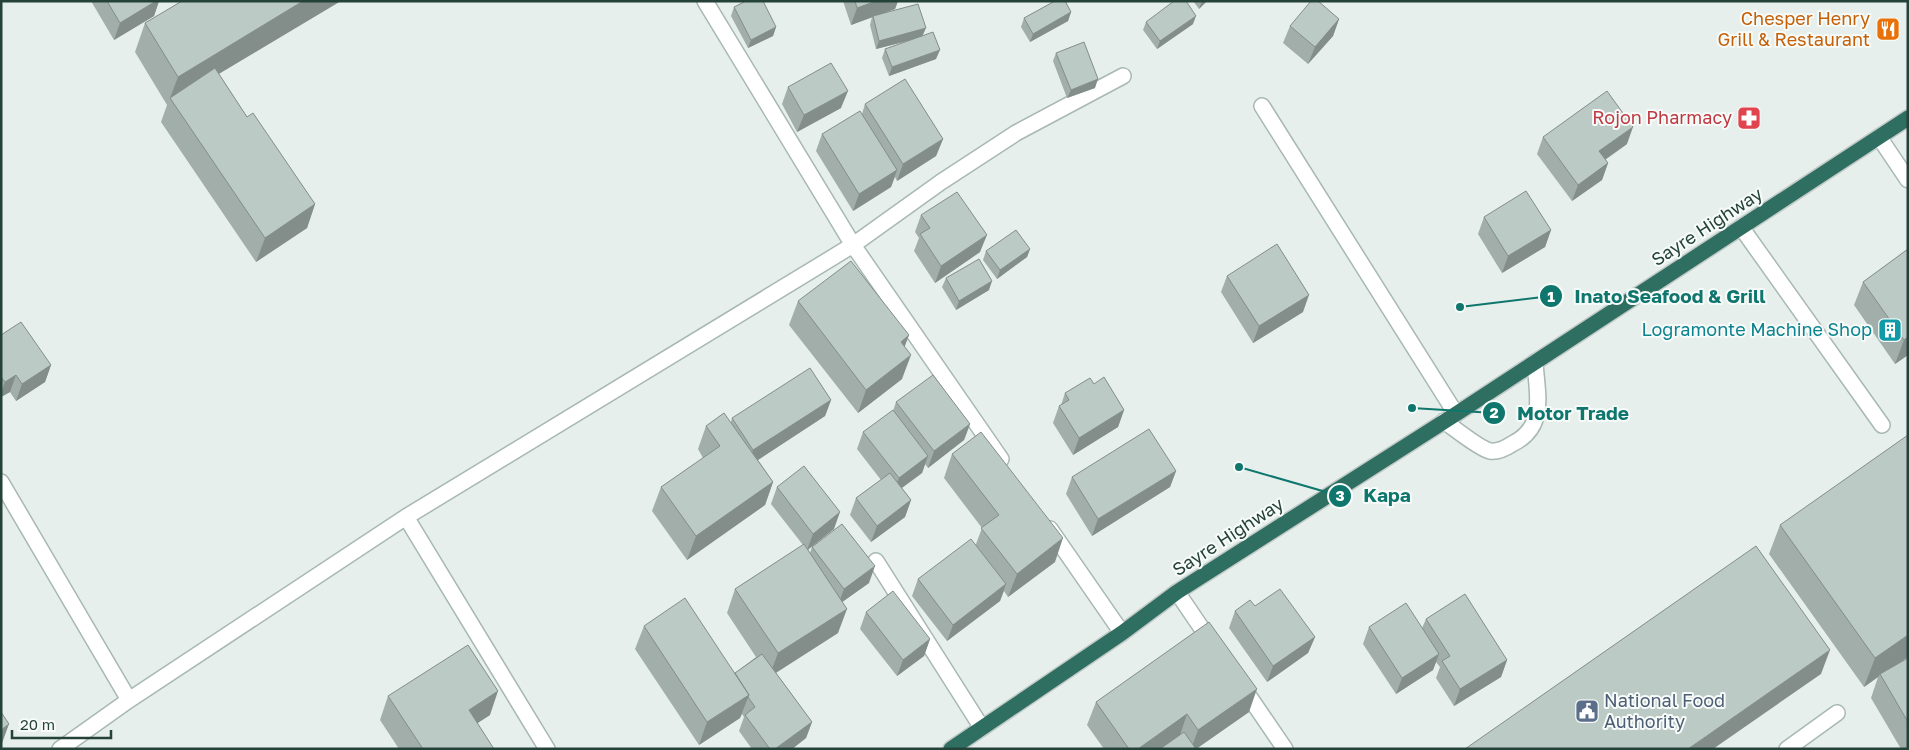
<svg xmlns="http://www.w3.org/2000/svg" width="1909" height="750" viewBox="0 0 1909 750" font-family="'Golos Text',sans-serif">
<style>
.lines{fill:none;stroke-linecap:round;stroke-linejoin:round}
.minor-casing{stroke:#a8b8b2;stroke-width:18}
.highway-casing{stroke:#c2cac8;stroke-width:18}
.minor{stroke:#fff;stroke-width:15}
.highway{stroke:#2f6f62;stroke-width:15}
.wall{fill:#a1aea9}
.shaded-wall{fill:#838d89}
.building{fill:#bbcac4;stroke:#838d89}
.labels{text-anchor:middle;stroke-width:4;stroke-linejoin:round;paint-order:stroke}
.food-label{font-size:18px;fill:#c56008;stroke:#f7fbf9;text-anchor:end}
.health-label{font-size:18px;fill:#be3a42;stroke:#f7fbf9;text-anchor:end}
.street-label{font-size:18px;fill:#24423a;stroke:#f7fbf9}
.culture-label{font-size:18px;fill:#0d838f;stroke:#f7fbf9;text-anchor:end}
.service-label{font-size:18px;fill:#4e5e75;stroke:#f7fbf9;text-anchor:start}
.leader{fill:none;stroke:#0f766e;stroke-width:2}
.callout-dot{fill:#0f766e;stroke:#f7fbf9;stroke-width:2}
.mark-label{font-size:15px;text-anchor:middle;font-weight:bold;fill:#fff}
.callout-label{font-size:19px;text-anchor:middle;font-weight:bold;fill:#0f766e;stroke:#f7fbf9;stroke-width:4;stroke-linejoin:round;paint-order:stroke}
</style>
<rect width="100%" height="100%" fill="#e6efeb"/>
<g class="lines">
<g class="minor-casing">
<path id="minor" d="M705,1l148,244 148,214
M1262,106l194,308
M1879,137l29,43
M1741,227l141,198
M1444,421c10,7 36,28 46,30 8,1 16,-3 22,-7 35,-17 25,-49 23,-82
M1,482l128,218
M406,517l141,232
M1050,529l72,104
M876,561l106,167
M1177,592l36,53
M1242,686l43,63
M60,749l69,-49 277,-183 447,-272 88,-63 75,-49 107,-57
M1787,749l50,-36"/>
</g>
<g class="highway-casing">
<path id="highway" d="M951,749l171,-116 55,-41 279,-178 452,-296"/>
</g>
<use href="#minor" class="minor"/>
<use href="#highway" class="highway"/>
</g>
<path class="wall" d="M91,1h68l-5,15 -40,24z
M843,1h55l-3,8 -12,4 40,23 13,23 -47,17 -7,-18 3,-9 27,-9 -36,9 -6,-24 2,-8 -21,8z
M1055,1h13l-2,2 5,9 -3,9 -38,21 -9,-15 3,-9z
M1193,1h14l-8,8z
M734,7l42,20 -3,9 -25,12 -17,-32z
M1339,19l-6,17 -25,28 -25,-21 7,-17z
M1146,22l47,2 -36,25 -14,-19z
M145,23l74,51 28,43 68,87 -8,24 -51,34 -95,-140 6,-17 -32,-53z
M1056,53l39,35 -28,10 -14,-37z
M788,87l53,21 -44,24 -15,-28z
M865,104l78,35 -7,17 -39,25 -2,-4 -4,10 -38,24 -37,-60 6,-17 40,-20z
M1543,137l84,7 -22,16 3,3 -6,17 -30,21 -35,-47z
M921,215l59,37 -45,31 -21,-32 5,-13 -4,-6z
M1484,217l67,13 -6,17 -43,26 -24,-39z
M1030,249l-3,8 -30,22 -14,-19 3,-9z
M1908,249v106l-13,9 -41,-59 9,-23z
M1227,276l76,36 -50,31 -32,-51z
M946,278l43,12 -33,20 -14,-23z
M798,301l111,34 -5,12 -2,32 -44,34 -69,-88z
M1,335l50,30 -6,17 -29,19 -6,-9 -9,5z
M1094,384l30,26 -6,17 -45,28 -20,-32 6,-17 2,-1 4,-12z
M831,400l-6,16 -67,44 15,22 -8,23 -78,55 -35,-49 9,-24 42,-29 -5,-9 8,-23 25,-4 1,-4z
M896,402l74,22 -6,16 -36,28 -3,-4 -3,9 -20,15 9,12 -6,17 -34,25 -21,-27 6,-17 25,-18 -24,-31 6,-17 30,-21z
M952,454l103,108 -47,35 -4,-6 -4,10 -53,40 -35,-45 6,-17 58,-35 6,-16 -38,-50z
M1176,471l-6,16 -78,49 -26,-42 6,-17z
M777,487l57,42 -26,21 2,3 2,-6 57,36 -27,19 -4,31 -62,40 36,49 -6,16 -14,11h-40l-13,-18 5,-14 -2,-3 -2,4 -41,27 -64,-96 9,-23 91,47 21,-16 -29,-44 8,-24 68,-44 -32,-41z
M1780,525l119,138 9,-5v91h-7l-30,-51 7,-21 -14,10 -95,-133z
M1255,606l60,31 -7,16 -41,29 -38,-54 6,-17z
M866,612l64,27 -6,17 -27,20 -37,-47z
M1426,619l81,41 -6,17 -47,29 -18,-28 4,-11 -4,-5 -3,8 -37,24 -33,-50 6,-17 53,1z
M388,696l102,19 -13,8 17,26h-95l-19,-29z
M1096,702l153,10 -53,37h-92l-17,-24z"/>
<path class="shaded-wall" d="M156,1h3l-5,15 -40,24 6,-17z
M303,1h38l-169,101 -2,-4 8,-21z
M876,1h22l-3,8 -44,16 6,-17z
M1202,1h5l-8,8z
M1071,12l-3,9 -38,21 3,-8z
M1196,16l-3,8 -36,25 3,-8z
M1339,19l-6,17 -25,28 7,-17z
M776,27l-3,9 -25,12 3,-8z
M926,28l-4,9 -46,12 3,-8z
M940,50l-4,9 -47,17 3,-9z
M1098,79l-3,9 -28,10 4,-8z
M848,91l-7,17 -44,24 7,-17z
M1633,127l-6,17 -34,24 6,-17z
M943,139l-7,17 -39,25 6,-17z
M1608,163l-6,17 -30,21 6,-16z
M897,170l-6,17 -38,24 6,-17z
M315,204l-8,24 -51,34 9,-24z
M1551,230l-6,17 -43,26 6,-17z
M987,235l-7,17 -45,31 6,-17z
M1030,249l-3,8 -30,22 3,-9z
M992,281l-3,9 -33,20 3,-9z
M1309,295l-6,17 -50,31 6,-17z
M909,335l-9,24 1,-17z
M1908,337v18l-13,9 9,-24z
M911,355l-9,24 -44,34 8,-23z
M51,365l-6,17 -29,19 6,-17z
M16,375l-6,17 -9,5v-5l4,-10z
M831,400l-6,16 -78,51 6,-17z
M1124,410l-6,17 -45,28 6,-17z
M970,424l-6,16 -36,28 6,-17z
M928,456l-6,17 -30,22 7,-17z
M1176,471l-6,16 -78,49 6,-17z
M773,482l-8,23 -78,55 9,-24z
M911,500l-6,17 -34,25 6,-16z
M840,512l-6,17 -27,21 6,-16z
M1063,538l-8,24 -47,35 9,-23z
M875,566l-6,17 -31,22 6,-16z
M1006,584l-6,17 -53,40 6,-16z
M847,609l-9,24 -69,44 9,-24z
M1908,635v22l-27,19 -1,-2 -2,3 -14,10 11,-29z
M1315,637l-7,16 -41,29 6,-16z
M930,639l-6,17 -27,20 6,-16z
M1830,650l-9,24 -108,75h-25z
M1439,654l-6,16 -37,24 6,-16z
M1507,660l-6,17 -47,29 6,-17z
M1257,689l-8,23 -53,37h-5l7,-19z
M498,691l-8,24 -29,19 8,-24z
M749,695l-9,23 -41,27 8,-23z
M1187,714l-8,24 -16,11h-25z
M812,722l-6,16 -14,11h-17z
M9,724l-8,22v-16z"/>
<path class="building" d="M107,1h49l-36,22z
M182,1h121l-125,76 -33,-54z
M746,1h17l13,26 -25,13 -17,-33z
M855,1h21l-19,7z
M1055,1h10l6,11 -38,22 -9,-16z
M1174,1h12l10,15 -36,25 -14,-19z
M1311,1h7l21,18 -24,28 -25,-21z
M918,4l8,24 -47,13 -6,-25z
M933,32l7,18 -48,17 -7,-18z
M1084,42l14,37 -27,11 -15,-37z
M831,63l17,28 -44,24 -16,-28z
M215,68l32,49 6,-4 62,91 -50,34 -95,-140z
M905,79l38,60 -40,25 -38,-60z
M1607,91l26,36 -34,24 9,12 -30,22 -35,-48z
M860,111l37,59 -38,24 -37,-60z
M1526,191l25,39 -43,26 -24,-39z
M957,192l30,43 -46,31 -21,-32 10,-6 -9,-13z
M1016,230l14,19 -30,21 -14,-19z
M1277,244l32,51 -50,31 -32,-50z
M1908,249v88l-4,3 -41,-58z
M979,259l13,22 -33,20 -13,-23z
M851,261l58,74 -8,7 10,13 -45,35 -68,-89z
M21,322l30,43 -29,19 -6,-9 -11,7 -4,-5v-42z
M810,368l21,32 -78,50 -21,-32z
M933,375l37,49 -36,27 -38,-49z
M1104,377l20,33 -45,28 -20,-32 10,-6 -4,-7 25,-15 4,6z
M893,410l35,46 -29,22 -36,-46z
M724,413l49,69 -77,54 -35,-49 59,-41 -14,-20z
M1149,429l27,42 -78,48 -26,-42z
M981,432l82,106 -46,36 -36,-46 18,-13 -47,-61z
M1908,435v200l-33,23 -95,-133z
M804,466l36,46 -27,22 -36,-47z
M890,473l21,27 -34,26 -21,-28z
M842,524l33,42 -31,23 -32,-42z
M971,539l35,45 -53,41 -35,-46z
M804,544l43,65 -69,44 -43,-64z
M1756,546l74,104 -142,99h-223z
M1280,589l35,48 -42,29 -38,-55 15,-11 5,6z
M893,591l37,48 -27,21 -37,-48z
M1465,594l42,66 -47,29 -18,-28 8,-5 -24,-37z
M685,598l64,97 -42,27 -63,-96z
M1406,603l33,51 -37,24 -33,-51z
M1209,622l48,67 -59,41 -11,-16 -49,35h-9l-33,-47z
M468,645l30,46 -29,19 25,39h-71l-35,-53z
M762,654l50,68 -37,27h-5l-25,-34 10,-8 -7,-10 1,-2 -14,-22z
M1908,658v64l-28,-48z
M1,712l8,12 -8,6z
M1184,732l12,17h-36z"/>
<defs>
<g id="restaurant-square" transform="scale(1.25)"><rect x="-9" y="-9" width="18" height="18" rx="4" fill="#e8710a" stroke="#f7fbf9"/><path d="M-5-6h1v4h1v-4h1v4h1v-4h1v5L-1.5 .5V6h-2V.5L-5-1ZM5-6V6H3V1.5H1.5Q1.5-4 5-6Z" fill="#fff"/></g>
<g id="pharmacy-square" transform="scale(1.25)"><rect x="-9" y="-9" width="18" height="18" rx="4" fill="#e0444e" stroke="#f7fbf9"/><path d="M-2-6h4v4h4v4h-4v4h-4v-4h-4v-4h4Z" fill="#fff"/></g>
<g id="building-square" transform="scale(1.25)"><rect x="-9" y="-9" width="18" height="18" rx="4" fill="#0f9aa8" stroke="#f7fbf9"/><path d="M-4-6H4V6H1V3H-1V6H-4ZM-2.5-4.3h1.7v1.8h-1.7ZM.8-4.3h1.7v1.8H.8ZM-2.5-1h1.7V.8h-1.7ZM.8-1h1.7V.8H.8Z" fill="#fff"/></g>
<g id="civic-square" transform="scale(1.25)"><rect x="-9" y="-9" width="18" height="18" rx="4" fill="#5c6f8a" stroke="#f7fbf9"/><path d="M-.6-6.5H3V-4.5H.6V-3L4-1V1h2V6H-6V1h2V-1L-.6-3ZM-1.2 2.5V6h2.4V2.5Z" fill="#fff"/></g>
</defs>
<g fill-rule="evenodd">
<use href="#restaurant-square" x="1888" y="29"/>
<use href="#pharmacy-square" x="1749" y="118"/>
<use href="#building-square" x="1890" y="330"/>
<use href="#civic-square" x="1587" y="711"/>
</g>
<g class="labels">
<g class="food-label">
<text x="1870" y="25">Chesper Henry<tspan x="1870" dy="21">Grill &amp; Restaurant</tspan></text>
</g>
<g class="health-label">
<text x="1732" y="124">Rojon Pharmacy</text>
</g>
<g class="street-label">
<text transform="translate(1707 227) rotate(-33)" y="6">Sayre Highway</text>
<text transform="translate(1228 537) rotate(-33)" y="6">Sayre Highway</text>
</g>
<g class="culture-label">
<text x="1872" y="336">Logramonte Machine Shop</text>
</g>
<g class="service-label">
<text x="1604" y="707">National Food<tspan x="1604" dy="21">Authority</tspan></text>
</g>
</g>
<path class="leader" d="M1460 307L1551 296M1412 408L1494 413M1239 467L1340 496"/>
<g class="callout-dot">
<circle cx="1460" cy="307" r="5"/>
<circle cx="1412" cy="408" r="5"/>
<circle cx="1239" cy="467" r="5"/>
<circle cx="1551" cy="296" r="12"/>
<circle cx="1494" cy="413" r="12"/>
<circle cx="1340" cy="496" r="12"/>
</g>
<g class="mark-label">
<text x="1551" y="302">1</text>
<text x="1494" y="418">2</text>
<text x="1340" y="501">3</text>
</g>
<g class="callout-label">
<text x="1670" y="303">Inato Seafood &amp; Grill</text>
<text x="1573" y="420">Motor Trade</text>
<text x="1387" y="502">Kapa</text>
</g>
<rect width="1909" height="750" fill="none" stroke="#24423a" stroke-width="5"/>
<path d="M12 730v8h99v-8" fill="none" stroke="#24423a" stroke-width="2.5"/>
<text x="20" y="730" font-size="15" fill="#24423a" stroke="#f7fbf9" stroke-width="4" paint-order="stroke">20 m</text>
</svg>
